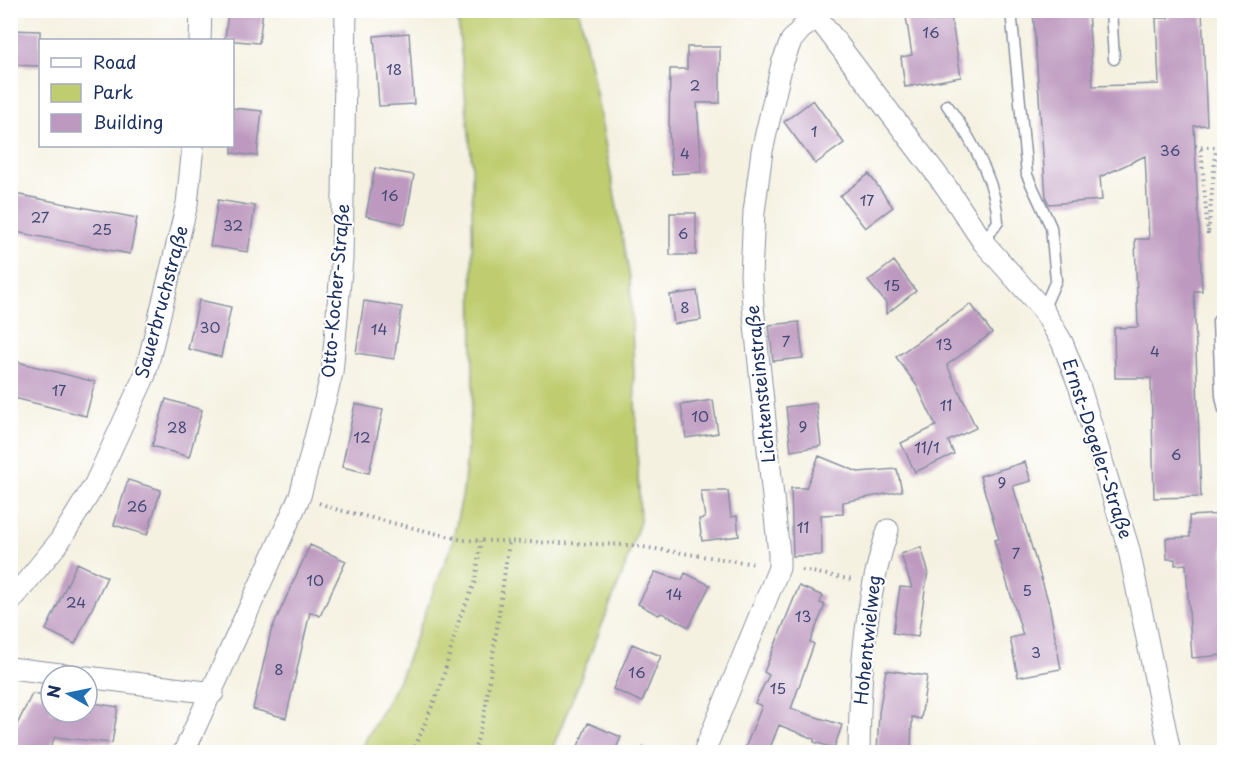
<svg xmlns="http://www.w3.org/2000/svg" width="1235" height="763" viewBox="0 0 1235 763" font-family="'Playpen Sans',sans-serif">
<style>
.green{fill:#bfcd6f;stroke:#6d7e66;stroke-width:1.5}
.building{fill:#bd99bf}
.lines{fill:none;stroke-linecap:round;stroke-linejoin:round}
.service-casing{stroke:#8890a0;stroke-width:13}
.minor-casing{stroke:#8890a0;stroke-width:23}
.path{stroke:#8890a0;stroke-width:4;stroke-dasharray:1.5 4.5;stroke-linecap:butt}
.service{stroke:#fff;stroke-width:10}
.minor{stroke:#fff;stroke-width:21}
.labels{text-anchor:middle;stroke-width:4.5;stroke-linejoin:round;paint-order:stroke}
.number-label{font-size:15px;fill:#444a76}
.street-label{font-size:18px;fill:#1b2f5e;stroke:#fff}
</style>
<rect width="100%" height="100%" fill="#fff"/>
<filter id="ink" filterUnits="userSpaceOnUse"><feTurbulence type="fractalNoise" baseFrequency=".0167" numOctaves="2"/><feDisplacementMap in="SourceGraphic" scale="12" xChannelSelector="R" yChannelSelector="G"/><feConvolveMatrix kernelMatrix="1 2 1 2 8 2 1 2 1" color-interpolation-filters="sRGB"/></filter>
<filter id="wash" filterUnits="userSpaceOnUse"><feTurbulence type="fractalNoise" baseFrequency=".008" numOctaves="4" result="noise"/><feDisplacementMap in="SourceGraphic" scale="24" xChannelSelector="R" yChannelSelector="G"/><feGaussianBlur stdDeviation="1.35" result="paint"/><feColorMatrix in="noise" values="0 0 0 0 0 0 0 0 0 0 0 0 0 0 0 0 0 1.4 0 .05"/><feComposite in="paint" operator="in"/></filter>
<g filter="url(#wash)">
<rect width="100%" height="100%" fill="#f5f1e1"/>
<path class="green" d="M457,11h122l13,61 38,206 10,243 -18,54 -71,177h-192l40,-72 53,-136 11,-52 10,-101 -1,-227z"/>
<g id="blocks">
<path class="building" d="M228,10h35l-4,33 -34,-3z
M905,10h45l11,67 -56,10 -4,-30 11,-2z
M1033,10h55l5,76 66,-2 -3,-66h12v-8h34l5,115 -13,1 8,165h-8l7,206 -47,1 -3,-120h-36l-1,-50 24,-1 -3,-88h14l-4,-83 -45,21 2,23 -53,4 -3,-6z
M10,30l30,1v35l-30,-1z
M409,33l5,71 -35,2 -5,-70z
M687,47h33v56h-23l5,69 -30,2 -3,-42 1,-63h17z
M813,100l31,43 -29,21 -31,-42z
M232,108l30,3 -5,45 -25,-3z
M375,168l39,7 -9,49 -39,-8z
M869,174l24,33 -28,21 -25,-32z
M10,193l127,25 -7,36 -120,-23z
M218,200l37,6 -7,46 -38,-6z
M670,213h26v42h-26z
M894,261l22,30 -30,23v-11l-18,-22z
M697,291l4,29 -27,4 -4,-29z
M199,300l32,7 -10,50 -33,-8z
M364,301l38,6 -8,52 -38,-6z
M971,304l21,29 -45,32 29,63 -28,13 6,13 -39,18 -14,-29 35,-17 -19,-40 -21,-29z
M799,322l4,36 -30,3 -4,-36z
M10,360l85,22 -9,34 -76,-19z
M166,399l36,11 -13,47 -37,-11z
M713,400l5,33 -32,5 -5,-33z
M816,403l5,43 -30,5 -5,-44z
M355,404l28,6 -14,63 -27,-6z
M819,456l39,16 39,-3 5,22 -59,11v12l-22,1 1,40 -29,1 -2,-68h15z
M1025,462l6,19 -18,5 36,118 12,65 -43,8 -8,-39 13,-3 -29,-95 5,-1 -19,-63z
M128,480l33,10 -14,45 -33,-10z
M701,491h27l3,26 6,-1 2,20 -37,5 -3,-22 6,-1z
M1224,514v141l-32,3 -6,-94 -11,1v-6h-8l-1,-21 24,-1 -1,-21z
M310,545l36,16 -26,55 -10,-4 -24,106 -33,-9 18,-78z
M921,547l7,23 -10,67 -25,-4 7,-46 12,1 -11,-34z
M77,563l30,14 -32,67 -29,-14z
M655,572l27,8 3,-7 25,12 -21,42 -27,-14 -4,2 -20,-11z
M799,586l24,10 -3,7 5,2 -15,37 4,2 -23,65 51,16 -8,23 -20,-6v-3l-35,-14 -11,28h-25l19,-47 -7,-3 14,-28 -5,-3z
M632,644l29,12 -19,46 -29,-13z
M886,670l41,6 -6,43 -9,-2 -1,36h-34l2,-40z
M32,694l19,3v15h36v-10l31,5 -6,36 -57,-6 -7,16h-38v-14z
M588,723l33,14 -7,16h-39z"/>
</g>
</g>
<g filter="url(#ink)">
<use href="#blocks" fill-opacity="0" stroke="#8890a0" stroke-width="1.5"/>
<g class="lines">
<g class="service-casing">
<path id="service" d="M1011,10l16,165 24,52 5,53 -13,30
M1111,10l3,49
M947,105c24,33 49,76 51,117l-15,20
M1218,321l3,75 3,14"/>
</g>
<g class="minor-casing">
<path id="minor" d="M812,10l135,178 36,54 60,68 19,32 18,46 49,162 41,202
M200,40l1,-30
M10,602l49,-60 36,-58 50,-109 42,-171 6,-58
M10,668l67,8
M87,677l126,16
M184,752l116,-256 32,-123 10,-114 4,-249
M704,752l75,-184v-14l-26,-248 -2,-31 3,-63 8,-61 20,-87 9,-23 10,-12 16,-12
M859,752c1,-74 5,-151 29,-222"/>
</g>
<path class="path" d="M1195,146l6,4 7,85 8,-87
M1195,146l29,2
M319,503l16,6 128,31 166,5 126,19
M802,570l51,10
M413,752l28,-67 19,-68 15,-34 6,-42
M474,752l11,-41 24,-169
M632,752l13,-5 3,1 2,4"/>
<use href="#service" class="service"/>
<use href="#minor" class="minor"/>
</g>
</g>
<g class="labels">
<g class="number-label">
<text x="931" y="38">16</text>
<text x="394" y="75">18</text>
<text x="695" y="91">2</text>
<text x="814" y="137">1</text>
<text x="1170" y="156">36</text>
<text x="685" y="159">4</text>
<text x="390" y="201">16</text>
<text x="867" y="206">17</text>
<text x="40" y="223">27</text>
<text x="233" y="231">32</text>
<text x="102" y="235">25</text>
<text x="683" y="239">6</text>
<text x="892" y="291">15</text>
<text x="685" y="313">8</text>
<text x="210" y="333">30</text>
<text x="379" y="335">14</text>
<text x="786" y="347">7</text>
<text x="944" y="350">13</text>
<text x="1155" y="357">4</text>
<text x="59" y="396">17</text>
<text x="946" y="411">11</text>
<text x="700" y="422">10</text>
<text x="803" y="432">9</text>
<text x="177" y="433">28</text>
<text x="362" y="443">12</text>
<text x="927" y="453">11/1</text>
<text x="1176" y="460">6</text>
<text x="1002" y="488">9</text>
<text x="137" y="512">26</text>
<text x="803" y="533">11</text>
<text x="1016" y="559">7</text>
<text x="315" y="586">10</text>
<text x="1027" y="596">5</text>
<text x="674" y="600">14</text>
<text x="76" y="608">24</text>
<text x="803" y="622">13</text>
<text x="1036" y="658">3</text>
<text x="279" y="675">8</text>
<text x="637" y="678">16</text>
<text x="778" y="694">15</text>
</g>
<g class="street-label">
<text transform="translate(336 291) rotate(-85)" y="6">Otto-Kocher-Straße</text>
<text transform="translate(162 302) rotate(-75)" y="6">Sauerbruchstraße</text>
<text transform="translate(761 384) rotate(-96)" y="6">Lichtensteinstraße</text>
<text transform="translate(1097 449) rotate(72)" y="6">Ernst-Degeler-Straße</text>
<text transform="translate(868 640) rotate(-84)" y="6">Hohentwielweg</text>
</g>
</g>
<rect width="1235" height="763" fill="none" stroke="#fff" stroke-width="36"/>
<rect x="39" y="39" width="195" height="108" fill="#ffffff" stroke="#a4acbf" stroke-width="1.5"/>
<rect x="51" y="58" width="30" height="9" fill="#ffffff" stroke="#a4acbf" stroke-width="1.5"/>
<text x="93" y="69" font-size="18" fill="#1b2f5e">Road</text>
<rect x="51" y="84" width="30" height="18" fill="#bfcd6f" stroke="#a4acbf" stroke-width="1.5"/>
<text x="93" y="99" font-size="18" fill="#1b2f5e">Park</text>
<rect x="51" y="114" width="30" height="18" fill="#bd99bf" stroke="#a4acbf" stroke-width="1.5"/>
<text x="93" y="129" font-size="18" fill="#1b2f5e">Building</text>
<g transform="translate(69 694) rotate(279)"><circle r="28" fill="#ffffff" stroke="#a4acbf" stroke-width="1.5"/>
<path d="M0-4.5L10 22L0 15L-10 22Z" fill="#1f6fb2"/>
<text y="-9" font-size="16" font-weight="bold" text-anchor="middle" fill="#1b2f5e">N</text>
</g>
</svg>
